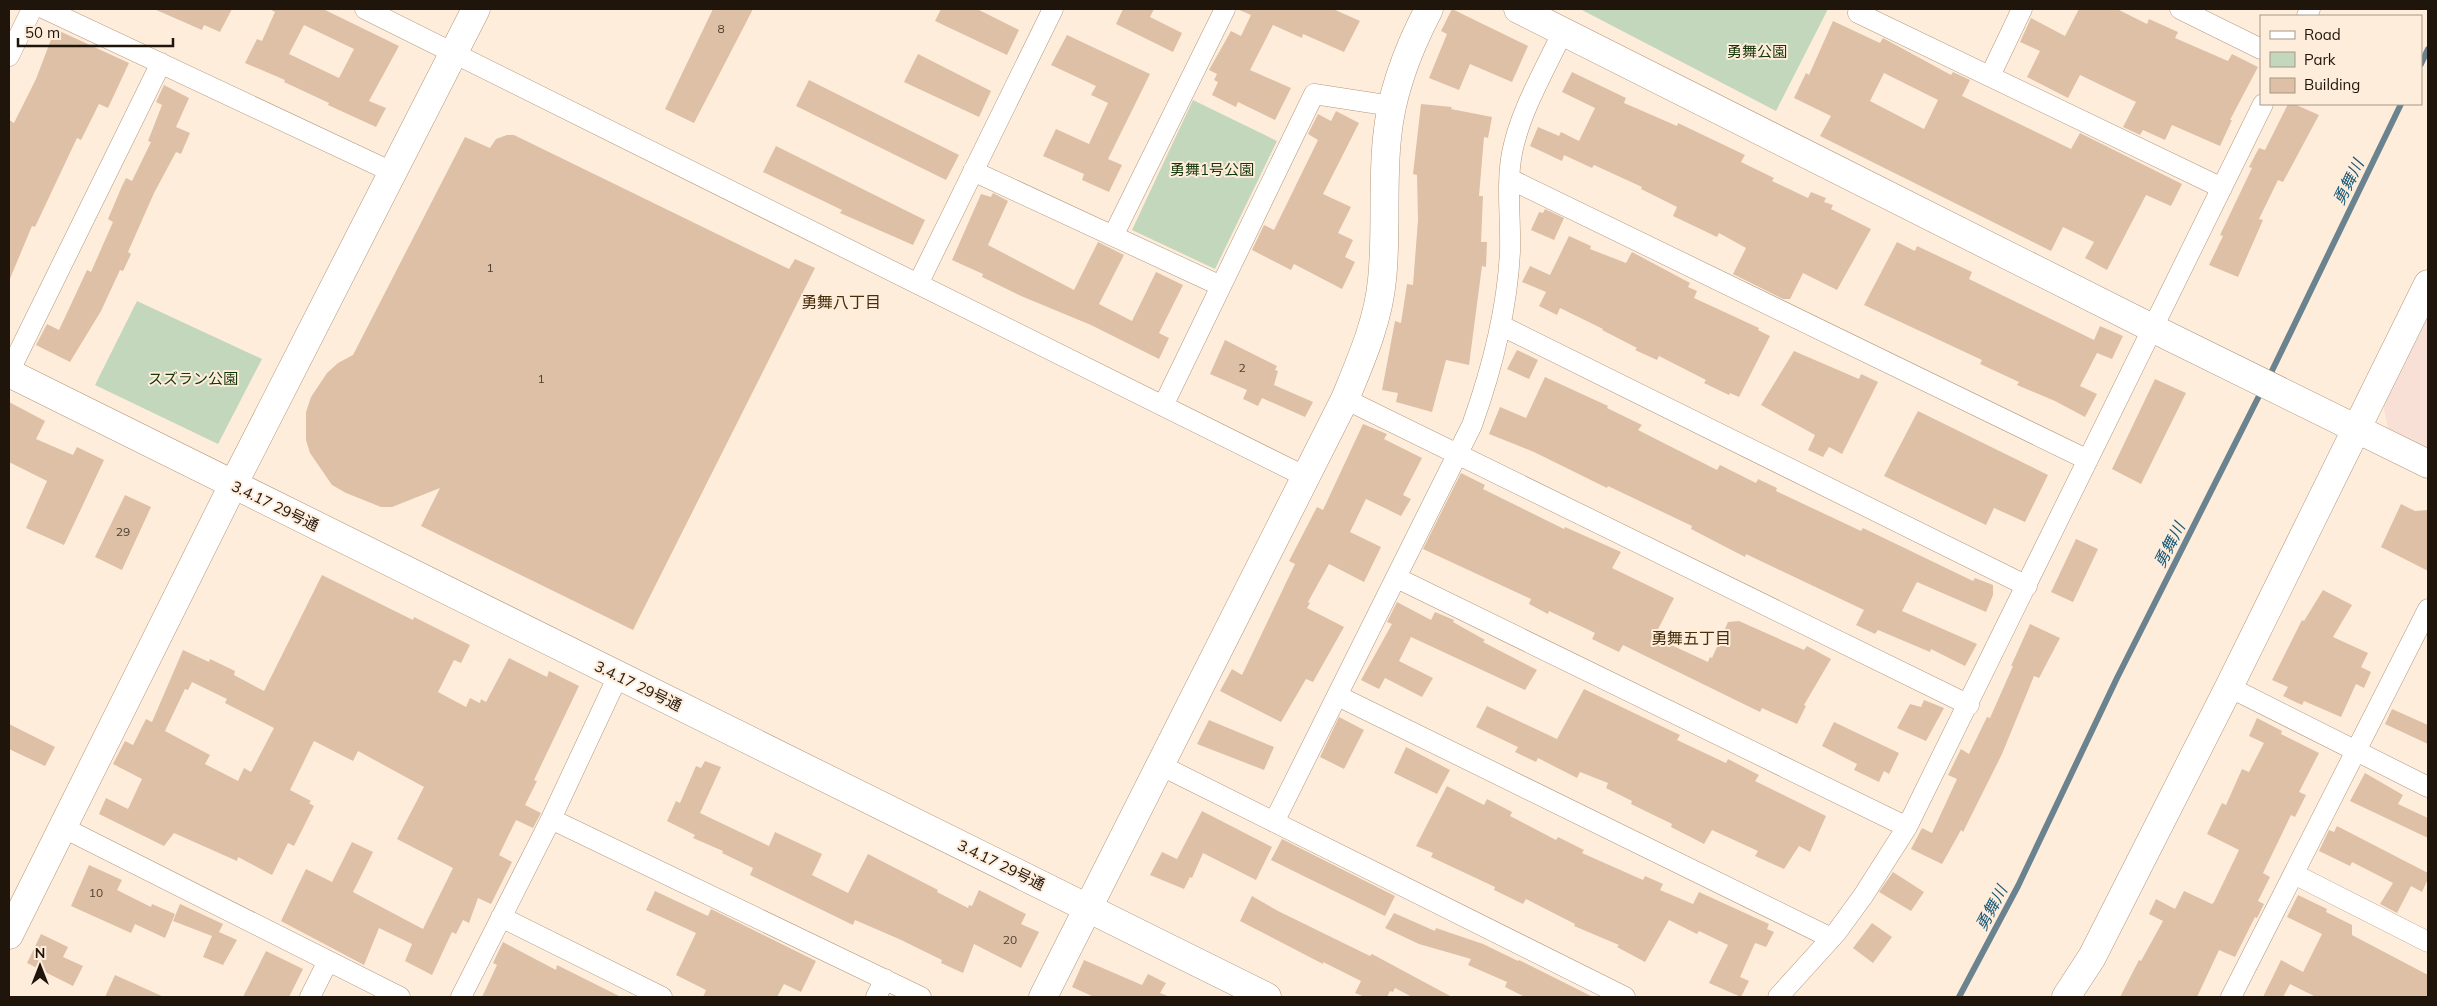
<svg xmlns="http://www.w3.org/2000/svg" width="2437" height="1006" viewBox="0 0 2437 1006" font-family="Mulish,'Noto Sans JP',sans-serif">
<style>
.education{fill:#f9e0d7}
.green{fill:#c3d7bd}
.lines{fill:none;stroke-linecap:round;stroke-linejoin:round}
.stream{stroke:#6b828f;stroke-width:6}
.building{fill:#ddc0a5;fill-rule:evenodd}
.street-casing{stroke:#b2977c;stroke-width:21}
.secondary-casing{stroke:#b2977c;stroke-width:29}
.street{stroke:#fff;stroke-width:20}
.secondary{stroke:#fff;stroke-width:28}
.labels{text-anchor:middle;stroke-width:4;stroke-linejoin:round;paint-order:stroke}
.number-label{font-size:12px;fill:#4e4032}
.park-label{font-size:15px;fill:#143609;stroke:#ffeddc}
.street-label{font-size:15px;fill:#1f150b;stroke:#ffeddc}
.water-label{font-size:16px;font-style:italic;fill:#165878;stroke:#ffeddc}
.neighbourhood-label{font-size:16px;fill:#472f0b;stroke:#ffeddc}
</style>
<rect width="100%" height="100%" fill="#ffeddc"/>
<path class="education" d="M2428,312v137l-40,-20 -5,-25z"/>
<path class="green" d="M1580,9h248l-52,102z
M1193,100l84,41 -62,128 -83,-39z
M137,301l125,58 -44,85 -123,-59z"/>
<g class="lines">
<path class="stream" d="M2421,64l7,-15
M2268,379l133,-275
M1959,997l59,-111 99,-208 145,-288"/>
</g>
<path class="building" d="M154,9h78l-12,23 -16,-7 -2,5z
M269,9h54l76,37 -30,55 17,7 -10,19 -48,-22 1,-2 -45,-21 1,-2 -40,-17 12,-24 5,2 13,-29zM304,25l50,24 -15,29 -50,-24z
M713,9h40l-59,114 -29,-14z
M941,9h36l42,21 -12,25 -72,-34z
M1123,9h31l-4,8 32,16 -9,19 -57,-28z
M1237,9h96l27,12 -16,31 -41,-18 -1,4 -29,-13 -23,45 41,18 -16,32 -37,-18 -2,5 -24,-12 6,-13 -4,-2 3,-6 -8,-4 22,-39 10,5 10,-21z
M1452,9l76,37 -16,36 -42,-18 -11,26 -30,-12 18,-44 -6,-3z
M2079,9h38l30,15 2,-5 29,13 -3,6 53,23 4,-7 26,13 -28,53h2l-12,26 -48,-21 -7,15 -22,-10 -3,5 -17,-8 13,-25 -56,-27 -12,23 -41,-21 13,-26 -20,-9 11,-24 34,18z
M1833,21l47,22 3,-5 68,37 2,-3 17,8 -8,16 109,53 9,-16 102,51 -11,22 -25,-11 -39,75 -22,-12 9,-16 -31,-15 -12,24 -231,-115 11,-20 -37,-18 12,-25 3,2zM1884,73l54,27 -14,29 -54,-28z
M55,29l74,34 -21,45 -9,-4 -18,36 -4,-2 -42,89 -3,-1 -23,55v-161l5,3 22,-44z
M1067,35l83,39 -42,85 14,6 -13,27 -27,-12 2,-6 -41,-18 13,-27 33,15 19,-41 -17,-8 5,-9 -45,-21z
M918,54l73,37 -12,26 -75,-35z
M1572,72l54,26 -2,5 7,3 46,20 1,-3 67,32 -4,7 33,16 -2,3 36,17 3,-6 15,6 -2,4 9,3 -2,4 40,20 -34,61 -34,-17 -13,26h-7l-50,-25 13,-26 -27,-15 -2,4 -44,-21 4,-9 -36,-18 1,-2 -48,-22 -2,3 -28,-13 -2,6 -32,-15 8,-19 21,9 2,-4 18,9 16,-33 -33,-16z
M809,80l150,75 -13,25 -150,-74z
M164,85l25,13 -13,29 14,6 -9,21 -5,-2 -22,41 -26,59 3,2 -8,17 -3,-1 -19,41 -31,51 -34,-17 11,-21 12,6 28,-60 4,2 22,-50 -5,-3 14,-33 4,-8 6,3 19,-39 -3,-1 14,-36 -6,-3z
M1421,104l31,3 -1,2 41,8 -4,21 -4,-1 -5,59h4l-2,46h6l-1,25 -4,-1 -13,99 -23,-5 -14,52 -36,-10 2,-9 -16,-3 13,-69 6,2 6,-39 6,1 5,-65 -1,-45 -4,-1z
M2288,104h6l25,11 -36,67 -5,-2 -19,39 4,1 -25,57 -29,-12 14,-29 -3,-1 32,-67 -3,-1 10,-19 6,2z
M1336,111l23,12 -36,71 28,13 -13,26 15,7 -8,17 10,5 -13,27 -48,-25 -3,6 -39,-20 12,-25 10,5 44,-90 -10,-6 10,-20 13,7z
M507,135h7l275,134 6,-10 20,9 -182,362 -212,-104 19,-38 -48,19h-11l-35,-14 -14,-8 -22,-32 -4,-13v-28l5,-15 16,-24 11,-10 15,-8 112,-218 25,11 6,-9z
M776,146l149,74 -12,25 -73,-32 2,-3 -79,-38z
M993,193l15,8 -20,44 86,45 24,-48 26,13 -25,49 33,17 24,-49 27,13 -24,48 10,5 -10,21 -68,-34 -70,-29 -39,-19 1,-3 -31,-14 29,-66 10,3z
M1545,209l19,9 -10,22 -23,-10 8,-18 4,1z
M1569,236l22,10 -1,3 36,14 6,-11 58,31 -2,4 9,4 -3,7 65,30 -1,2 12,6 -31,61 -9,-4 -1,2 -25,-12 2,-3 -47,-24 -2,4 -22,-10 2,-2 -35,-18 1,-1 -43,-21 -3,7 -18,-9 7,-14 -24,-10 8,-16 20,9z
M1897,242l18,9 2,-5 55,26 -3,7 125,61 6,-14 23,10 -11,23 -15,-6 -17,33 17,8 -12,23 -30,-16 -38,-16 2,-3 -39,-18 2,-4 -118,-55z
M1225,340l52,26 -2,4 3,1 -4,14 39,17 -8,15 -43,-19 -4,8 -15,-7 4,-9 -37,-16z
M1517,350l21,10 -9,19 -22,-10z
M1794,351l65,28 2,-5 17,8 -36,72 -13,-7 -6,10 -15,-7 7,-15 -54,-30z
M1545,377l63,29 -1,2 35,17 -4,5 79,40 3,-5 36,18 2,-4 19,9 -1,3 85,40 2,-3 110,53 2,-3 18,7v10l-7,17 -69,-30 -15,29 75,33 -12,22 -34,-17 -1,3 -52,-22 -3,4 -19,-9 8,-15 -118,-56 -1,3 -54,-28 1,-3 -84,-40 -1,2 -73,-36 -45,-18 11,-27 26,11z
M2155,379l31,14 -45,91 -29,-15z
M9,402l36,19 -9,18 37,16 4,-8 27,13 -40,85 -38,-17 21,-47 -38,-19z
M1918,411l130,64 -23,47 -31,-14 -8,17 -102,-49z
M1363,424l24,10 -3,5 38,19 -19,37 8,4 -10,17 -35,-17 -16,33 31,15 -17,35 -35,-18 -21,38 2,1 -3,5 37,19 -31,55 -7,-3 -25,43 -61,-31 12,-22 10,6 53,-111 -6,-3 28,-54 6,3z
M1461,473l24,12 -2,4 81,40 1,-2 56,25 -9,16 62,30 -20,39 54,25 2,-5 2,1 16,-36 11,-1 65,29 3,-4 24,13 -27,46 2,1 -9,18 -35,-16 -2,4 -137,-67 -4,7 -27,-13 3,-6 -46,-22 -1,3 -19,-10 2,-5 -108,-50z
M125,495l26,12 -29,63 -27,-13z
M2401,504l14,7 13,-1v61l-47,-24z
M2076,539l22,10 -25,53 -22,-10z
M322,575l91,45 1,-3 56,28 -9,18 -7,-3 -16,32 28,15 4,-9 10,5 1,-4 5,3 23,-44 38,19 2,-6 30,15 -45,94 3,1 -12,24 16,8 -8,15 -17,-8 -17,35 13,7 -21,42 -13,-6 -9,25 -6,-3 -7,14 -4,-2 -20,43 -27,-14 7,-17 -33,-16 -15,37 -83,-44 25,-52 26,13 20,-40 21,10 -20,40 70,37 30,-61 -56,-29 27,-52 -66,-36 -5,10 -39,-20 -24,49 21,11 -2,2 5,3 -20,40 -6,-3 -16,32 -34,-18 -1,4 -63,-28 -10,13 -65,-32 7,-16 22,11 14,-30 -29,-15 12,-23 8,4 13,-26 6,3 31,-72 26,12 1,-3 25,12 -1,4 30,16zM192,682l35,17 -2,4 49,25 -23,44 -7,-4 -6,13 -33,-17 5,-9 -45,-24 20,-42 3,1z
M2323,590l29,15 -19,32 35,16 -7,14 10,5 -7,16 -8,-4 -15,33 -37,-16 -2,4 -19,-9 5,-9 -16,-7 30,-60 2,1z
M1397,602l34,18 4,-8 19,8 -1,2 32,18 -2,2 54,28 -12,20 -114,-53 -12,24 34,17 -11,19 -37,-19 -6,11 -18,-9 31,-56 -5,-2z
M2030,624l30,14 -21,40 -5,-2 -32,78 -39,78 -2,-2 -19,34 -31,-15 11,-21 10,5 25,-54 -9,-4 13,-26 8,5 18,-37 3,1 23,-52h-2z
M1584,689l96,46 -3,5 49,23 2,-4 31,16 -4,6 71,35 -16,36 -11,-6 -15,23 -29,-13 3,-5 -46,-21 -8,14 -33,-17 1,-3 -41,-20 1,-3 -26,-13 2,-5 -28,-11 -3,6 -39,-20 -2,4 -21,-10 3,-5 -42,-20 11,-21 70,33z
M1924,700l20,8 -18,33 -29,-13 13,-24 11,3z
M2392,709l36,16v19l-43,-20z
M1339,717l25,13 -20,39 -24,-12z
M2257,718l25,13 -1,3 38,19 -20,39 7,3 -11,22 -4,-2 -28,58 7,4 -12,24 6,3 -7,14 -2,-1 -20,40 -16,-7 -22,47h-77l19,-37 2,1 22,-40 -14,-7 7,-15 19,10 9,-18 28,13 2,-2 25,-52 -32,-16 15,-31 4,2 16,-36 7,3 15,-29 -15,-7z
M1209,720l65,27 -10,23 -67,-26z
M1834,722l65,31 -10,21 -5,-3 -5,11 -25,-12 3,-6 -35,-18z
M9,724l46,23 -10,19 -36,-17z
M1406,747l44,23 -13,24 -43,-21z
M705,761l16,6 -21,46 69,33 6,-14 47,22 -10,21 36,18 20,-39 70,36 -1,2 31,16 1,-3 3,1 7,-16 47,24 -5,10 18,8 -18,36 -47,-24 -11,29 -22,-10 1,-3 -43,-21 -44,-19 -2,5 -103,-50 3,-7 -31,-15 1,-2 -30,-13 2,-3 -28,-14 9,-20 4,2 16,-37 5,2z
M2365,773l38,22 -5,9 30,14v20l-78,-37z
M1447,786l37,19 3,-6 25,13 -2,4 46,24 2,-3 26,13 -2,3 61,27 2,-4 18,8 -3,6 33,14 6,-12 70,32 -2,5 7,3 -8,15 -11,-4 -15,34 9,4 -8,16 -32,-14 19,-38 -29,-14 -2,3 -28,-14 -24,42 -28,-15 2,-2 -45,-19 1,-2 -49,-25 -3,5 -29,-14 1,-3 -64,-30 2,-4 -17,-7z
M1202,811l70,36 -16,33 -53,-27 -11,25 -2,-1 -6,12 -34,-14 12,-23 15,7z
M2337,826l91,47v6l-6,13 -11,-6 -14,27 -17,-9 13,-21 -41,-21 -2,4 -31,-15 10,-21 5,2z
M1282,839l113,57 -10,20 -114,-56z
M89,865l33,15 -5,10 34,17 1,-3 23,10 -10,24 -30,-14 -4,9 -60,-27z
M1893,872l31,20 -13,19 -32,-19z
M655,891l53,25 3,-7 105,52 -15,31 -17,-8 -7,13h-74l3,-7 -30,-15 20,-42 -50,-23z
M2298,895l29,14 -1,3 26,13v10l76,40v22h-112l-26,-13 -7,13h-20l18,-37 22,12 19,-38 -35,-17z
M1252,896l26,15 92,45 2,-2 80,43h-40l-17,-9 -2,4 -3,-1 -3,6h-22l-10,-4 6,-12 -38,-19v2l-83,-43z
M180,904l43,20 -4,8 18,8 -14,25 -20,-8 9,-21 -39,-15z
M1394,913l41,18 1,-3 47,16 35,17 1,-1 74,37h-68l-20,-10 2,-5 -39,-17 3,-6 -52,-15 -34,-16z
M1872,923l20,14 -19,26 -20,-15z
M41,934l27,13 -5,10 20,9 -10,20 -46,-23z
M503,942l53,28 1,-5 64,32h-139l15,-32 -4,-2z
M266,951l37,18 -14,28h-46z
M1084,960l58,25 6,-11 18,9 -6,10 10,4h-76l-22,-10z
M115,975l49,22h-59z"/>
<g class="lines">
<g class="street-casing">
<path id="street" d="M45,9l347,163
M365,9l941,468
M1860,9l-2,4 364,175
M2180,9l81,40
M2307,16l3,-7
M9,56l23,-47
M1990,76l32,-67
M973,171l248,115
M1510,179l578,281
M1113,236l112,-227
M918,284l135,-275
M1502,326l525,260
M9,372l152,-309
M1345,399l624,306
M1163,406l151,-312 78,12
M1397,578l510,249
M2229,687l199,100
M1338,696l493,242
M1162,766l463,231
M551,819l370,178
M1274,822l198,-397c20,-56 35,-113 38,-173 1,-33 -4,-67 2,-99 8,-42 33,-83 51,-122
M62,827l338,170
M2294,874l134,68
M501,917l161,80
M310,997l18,-36
M461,997l90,-178 67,-143
M876,997l9,-18
M1778,997l58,-64 27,-37 44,-69 356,-723
M2231,997l197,-388"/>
</g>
<g class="secondary-casing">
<path id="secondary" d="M1518,9l640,322 270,133
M9,373l1258,624
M9,935l224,-450 243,-476
M1043,997l302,-598c16,-39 33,-77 37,-119 5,-47 0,-95 5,-142 4,-45 21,-89 42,-129
M2066,997l26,-40 137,-270 199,-403"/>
</g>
<use href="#street" class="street"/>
<use href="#secondary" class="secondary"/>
</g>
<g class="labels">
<g class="number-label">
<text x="721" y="33">8</text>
<text x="490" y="272">1</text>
<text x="1242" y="372">2</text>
<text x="541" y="383">1</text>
<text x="123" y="536">29</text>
<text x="96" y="897">10</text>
<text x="1010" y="944">20</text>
</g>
<g class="park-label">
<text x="1757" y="57">勇舞公園</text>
<text x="1212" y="175">勇舞1号公園</text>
<text x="193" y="384">スズラン公園</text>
</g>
<g class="street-label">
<text transform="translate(275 506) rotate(26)" y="5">3.4.17 29号通</text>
<text transform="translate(638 686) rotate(26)" y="5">3.4.17 29号通</text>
<text transform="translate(1001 865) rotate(26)" y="5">3.4.17 29号通</text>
</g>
<g class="water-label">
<text transform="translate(2348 182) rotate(-64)" y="6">勇舞川</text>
<text transform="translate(2169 545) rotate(-63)" y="6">勇舞川</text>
<text transform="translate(1991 908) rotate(-62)" y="6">勇舞川</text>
</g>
<g class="neighbourhood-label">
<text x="841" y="308">勇舞八丁目</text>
<text x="1691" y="644">勇舞五丁目</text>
</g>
</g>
<rect width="2437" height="1006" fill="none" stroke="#1f150b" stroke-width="20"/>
<rect x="2260" y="15" width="162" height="90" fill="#ffeddc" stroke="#a59788"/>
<rect x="2270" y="31" width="25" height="8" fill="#ffffff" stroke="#a59788"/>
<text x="2304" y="40" font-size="15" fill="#1f150b">Road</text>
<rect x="2270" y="52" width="25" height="15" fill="#c3d7bd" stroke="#a59788"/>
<text x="2304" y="65" font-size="15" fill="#1f150b">Park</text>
<rect x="2270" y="78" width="25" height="15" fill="#ddc0a5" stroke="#a59788"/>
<text x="2304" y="90" font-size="15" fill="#1f150b">Building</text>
<g transform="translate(40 966)" stroke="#ffeddc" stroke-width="4" paint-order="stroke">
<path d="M0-4L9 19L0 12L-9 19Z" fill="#1f150b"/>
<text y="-8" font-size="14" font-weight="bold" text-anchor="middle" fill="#1f150b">N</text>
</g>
<path d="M18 38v8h155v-8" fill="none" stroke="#1f150b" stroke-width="2.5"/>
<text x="25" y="38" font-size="15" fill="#1f150b" stroke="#ffeddc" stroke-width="4" paint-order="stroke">50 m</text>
</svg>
